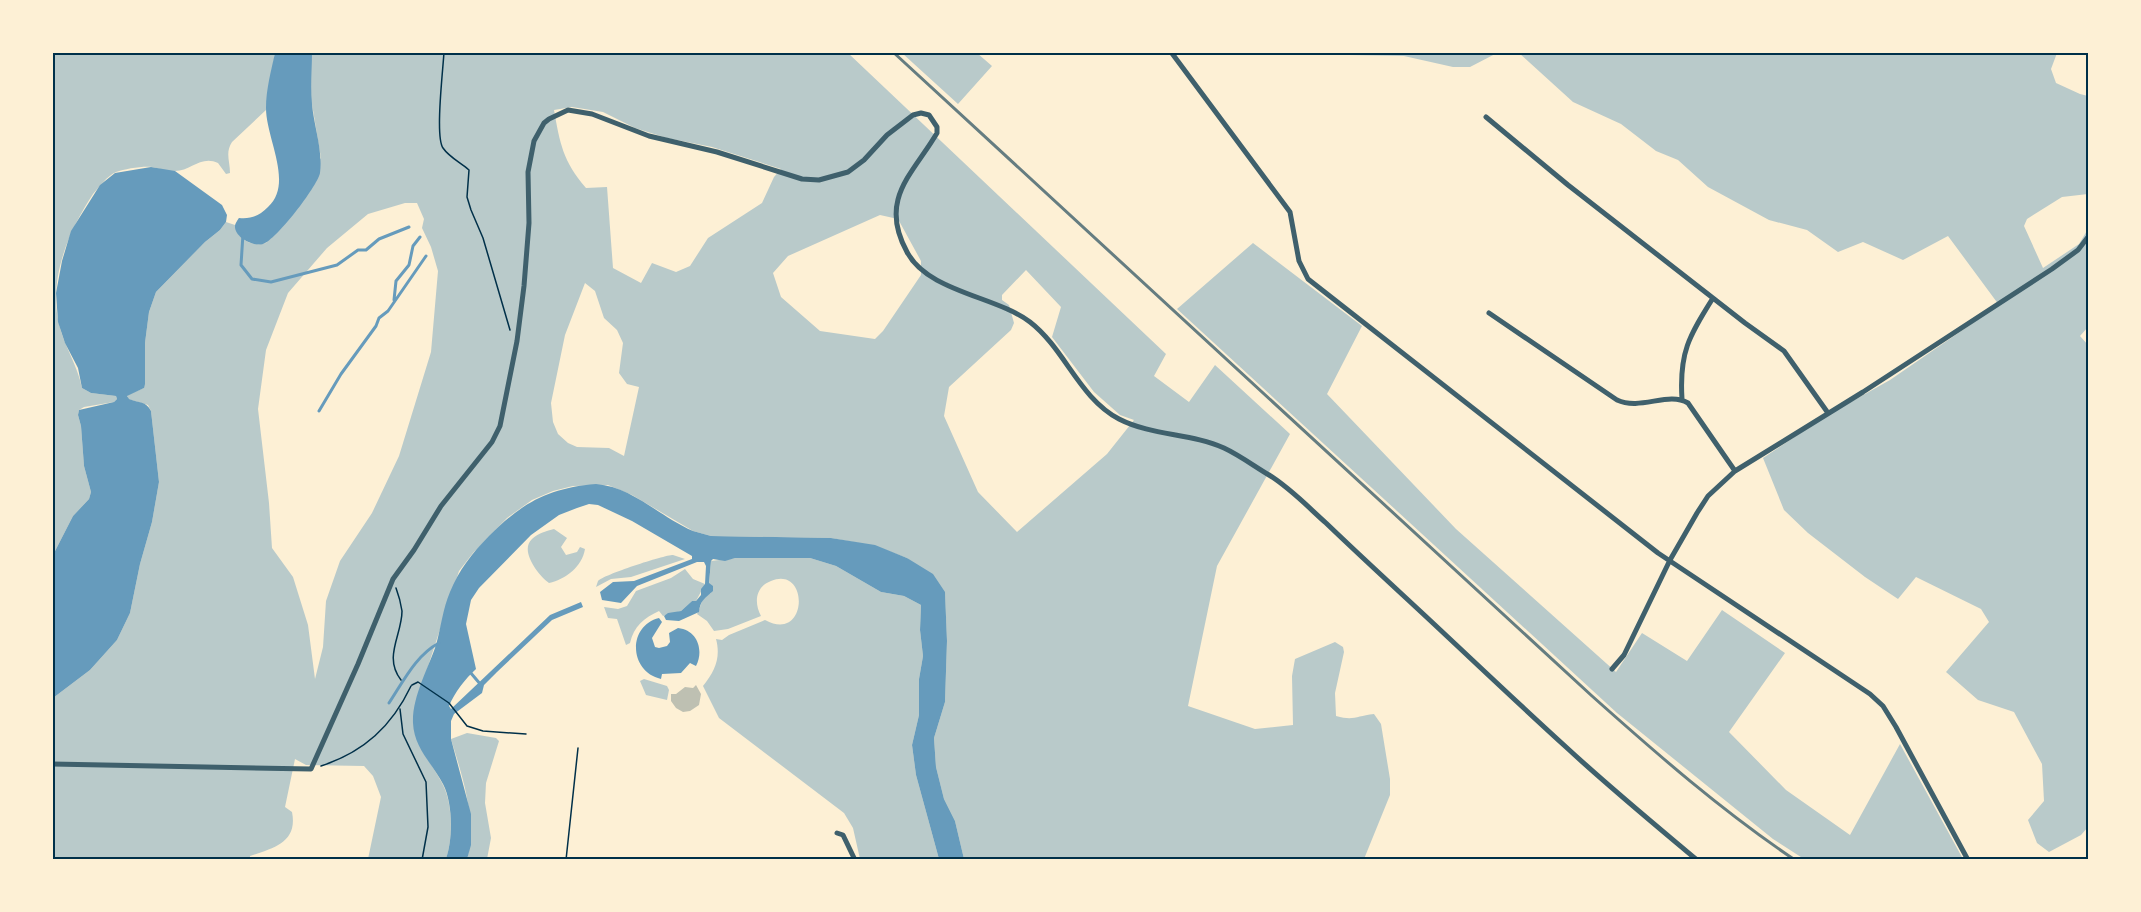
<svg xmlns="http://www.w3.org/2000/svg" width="2141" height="912" viewBox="0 0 2141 912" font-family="'Fira Sans Condensed',sans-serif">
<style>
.green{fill:#b9caca;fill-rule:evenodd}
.water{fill:#669bbc}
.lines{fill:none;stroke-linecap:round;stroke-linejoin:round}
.stream{stroke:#669bbc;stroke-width:3}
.building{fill:#bec0b2}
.path{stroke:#003049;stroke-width:1.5}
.minor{stroke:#3f606c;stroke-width:5}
.rail{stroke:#657d81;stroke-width:3}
.neatline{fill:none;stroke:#003049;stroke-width:2}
</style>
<rect width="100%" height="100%" fill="#fdf0d5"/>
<path class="green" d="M53,53h222l-9,57 -34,32c-7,11 -2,19 -2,31l-4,1 -8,-11c-17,-8 -27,8 -43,8 -8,1 -16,-3 -23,-4 -10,-1 -27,2 -36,5 -9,4 -17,15 -23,22 -24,36 -45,85 -34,130 5,22 18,40 23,64l9,5 25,3 1,3 -3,3 -30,5 -5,3 -1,5 3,11 3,40 7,26 -2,7 -16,17 -20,39z
M312,53h536l318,301 -12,22 35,26 26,-37 75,69 -73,132 -29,140 67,23 38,-4 -1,-49 3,-17 40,-17 8,5 1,5 -9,41 1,23c18,5 20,0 38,-2l7,10 9,55v16l-26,64h-400l-9,-38 -11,-22 -8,-32 -2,-29 11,-36 2,-61 -2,-48 -38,-35 -32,-12 -44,-8 -120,-2 -18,-5 -61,-36 -24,-10 -35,1 -20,5 -21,9 -25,18 -34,35 -14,18 -40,123c-13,46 3,52 23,89 11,19 11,56 4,76h-78l13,-62 -8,-21 -9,-10 -58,-1 -11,-6 -10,48 7,5c6,30 -18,36 -42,44v3l-197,1v-162l37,-28 27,-30 13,-27 10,-49 12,-42 7,-40 -8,-71 -3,-6 -20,-6 -1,-4 17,-7 1,-45 4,-31 7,-20 49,-50 15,-12 6,-8 9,3c2,14 18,23 31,18l55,-85 -9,-54zM572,107l31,5 32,16 32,10 45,9 69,22 -7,8 -12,26 -54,35 -18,28 -14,6 -24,-9 -11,20 -28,-15 -6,-81 -21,1c-23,-27 -26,-44 -32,-78zM405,203h12l7,16 -2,9 9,19 7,24 -7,81 -32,104 -27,57 -32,48 -14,40 -3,46 -8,32 -7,-54 -15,-48 -21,-29 -3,-45 -11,-94 8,-59 22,-57 39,-45 41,-34zM880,215l18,4 23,42v14l-38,56 -8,8 -55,-8 -39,-34 -8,-24 15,-17zM1026,270l35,37 -9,30 42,55 26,23 14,5 -27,34 -90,78 -39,-40 -34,-76 5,-29 62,-57 3,-7 -5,-18 -7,-5v-5zM585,283l10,8 9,27 13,12 6,13 -4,30 8,11 12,3 -15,69 -15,-8 -32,-1 -9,-4 -10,-9 -5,-12 -2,-19 14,-68z
M902,53h75l15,13 -34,38z
M1345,53h152l-27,14h-17l-49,-11 -55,-1z
M1519,53h538l-6,16 5,14 24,11 8,2v98l-26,3 -35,22 -3,7 19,42 36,-24 9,-15v98l-8,9 8,9v482l-7,8 -32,17 -12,-9 -9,-23 16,-19 -2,-37 -28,-52 -36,-12 -32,-28 43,-50 -8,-13 -65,-32 -18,22 -33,-22 -57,-44 -24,-23 -21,-52 63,-42 64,-36 109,-75 -51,-69 -45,24 -40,-18 -25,10 -31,-22 -38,-10 -61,-33 -30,-27 -22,-9 -35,-27 -48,-22z
M1253,243l109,83 -35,68 129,135 160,143 26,-39 45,28 35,-51 63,43 -56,79 57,58 64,45 50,-91 63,115h-159l-31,-20 -156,-126 -440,-404z
M554,529l13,9 -6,9 5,8 11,-3 3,-5 5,2c-3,18 -19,30 -36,34 -10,-7 -30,-32 -17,-44 6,-6 15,-8 22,-10z
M673,555l12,4 -54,18 -20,2 -15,8 2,-6c5,-6 66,-26 75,-26z
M735,558h75l26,8 45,26 23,4 17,9 -1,25 3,26 -4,23v36l-7,30 4,30 23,84h-79l-7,-31 -9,-15 -125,-95 -16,-32c12,-15 18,-28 13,-47l6,1 7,-5 36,-15c43,24 45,-55 6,-39 -16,6 -17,22 -10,35l-33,13 -14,2 -7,-10 -10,-7c5,-8 3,-16 14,-21l-2,-9 2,-23z
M685,569l8,10 12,5 -9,17h-4l-11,10 -18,5 -4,-5c-15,7 -25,15 -29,32l-4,2 -9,-26 -9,-1 -4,-11 14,2 9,-3 9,-15 35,-13z
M644,679l23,7 2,4 -2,10 -21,-5 -6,-14z
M467,733l29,5 3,3 -13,42 -1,20 6,35 -4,21h-20c10,-40 -4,-80 -16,-120z"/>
<path class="water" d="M275,53h37c0,16 -1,34 0,51 2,23 11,46 8,69 -3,14 -44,67 -57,71 -10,3 -29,-7 -28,-18 0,-2 3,-7 4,-8 13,1 20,-2 29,-11 26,-24 -2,-68 -2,-99 0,-18 5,-37 9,-55z
M151,167l24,4 47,34 5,10 -1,7 -6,8 -15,12 -49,50 -7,20 -4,31v41l-1,4 -17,8 2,3c10,4 17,2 22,12l8,71 -7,40 -12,42 -10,49 -13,27 -27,30 -37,28v-143l20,-39 16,-17 2,-7 -7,-26 -3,-40 -3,-11 1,-5 35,-8 3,-3 -1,-3 -25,-3 -9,-5 -4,-20 -13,-25 -7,-21 -2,-29 6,-32 9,-30 29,-46 15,-12z
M596,484c37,3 64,33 97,47 6,2 12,3 18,5l120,2 44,7 32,13 26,16 12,18 2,49 -2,61 -11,36 2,29 8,32 11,22 9,38h-25l-23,-84 -4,-30 7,-30v-36l4,-23 -3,-26 1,-25 -17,-9 -23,-4 -45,-26 -26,-8h-75l-10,3 -12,-2 -2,2 -2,22 4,3v5c-8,7 -13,10 -14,21l-20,9 -13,-1 -2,-4 4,-3 13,-2 11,-10h4l5,-6v-6l4,-5 1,-18 -2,-4h-7l-60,24 -16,17 -19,-3 -2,-8 13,-10 21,-1 58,-22v-3l-60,-35 -34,-16 -9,-1 -12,4 -18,7 -28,20 -52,53 -8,12 -5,24 10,45c-11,10 -21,23 -27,37l2,3 99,-94 31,-13 2,5 -31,13 -55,52 -13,13 -2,8 -28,21 -3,7v18l20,75v31l-4,14h-21c7,-20 7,-56 -3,-75 -11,-21 -29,-36 -30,-61 -1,-26 15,-54 23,-78 5,-18 7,-37 14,-53 9,-22 22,-39 39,-56 33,-33 59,-48 107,-52z
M659,618l3,4 -10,16 3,9 4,1 8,-2 3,-4 -1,-9 9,-5c20,2 26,23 18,38l-6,-3 -9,10 -19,1 -1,5c-32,-7 -34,-53 -2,-61z"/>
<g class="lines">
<path class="stream" d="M243,234l-2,31 11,14 19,3 66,-17 21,-15h8l13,-11 30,-12
M394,300l2,-19 13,-16 4,-19 7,-9
M319,411l22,-37 35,-48 3,-8 9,-7 38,-55
M470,672l11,13
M389,703c14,-21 27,-48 50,-60"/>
</g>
<path class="building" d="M696,685l5,9 -2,11 -9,6 -7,1 -7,-4 -5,-7v-7h5l9,-7 8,1z"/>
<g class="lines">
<path class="path" d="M444,52c-1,18 -9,85 -1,96 6,9 18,15 26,22l-2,27 4,13 12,28 27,92
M396,588c3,8 5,16 6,23 0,24 -19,46 -1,69
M412,685l6,-3 31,21 18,23 16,5 43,3
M400,709l3,25 23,48 2,45 -6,33
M321,766c43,-14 71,-40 90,-80
M566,860l12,-112"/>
<path class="minor" d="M1171,52l119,160 9,49 9,18 350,274 212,141 13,12 13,21 72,133
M1486,117l82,68 177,138 39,28 44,62
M1489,313l128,87c24,11 51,-9 71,3l47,68
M1682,399c-3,-46 7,-63 31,-101
M1612,669l12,-14 46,-95 27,-47 11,-17 27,-25 128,-79 189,-123 26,-19 10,-13
M52,764l259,5 47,-105 35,-85 21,-29 27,-44 51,-64 8,-16 17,-85 7,-55 5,-63 -1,-51 6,-31 10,-18 5,-4 19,-9 24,4 57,22 68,16 85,27 17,1 29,-8 16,-12 23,-25 26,-20 8,-2 8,2 8,12v6c-24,41 -59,66 -30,119 21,40 89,44 123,70 35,27 49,76 89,97 33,17 72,14 105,29 15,7 30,18 45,27 21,13 38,31 57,48 26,25 53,50 80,75 53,49 106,100 160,149 42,39 87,76 131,113
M837,833l6,2 12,25"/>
<path class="rail" d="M893,52l699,644c65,58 130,115 203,164"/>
</g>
<rect width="2141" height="912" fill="none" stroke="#fdf0d5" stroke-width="108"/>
<rect x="54" y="54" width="2033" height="804" class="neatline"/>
</svg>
